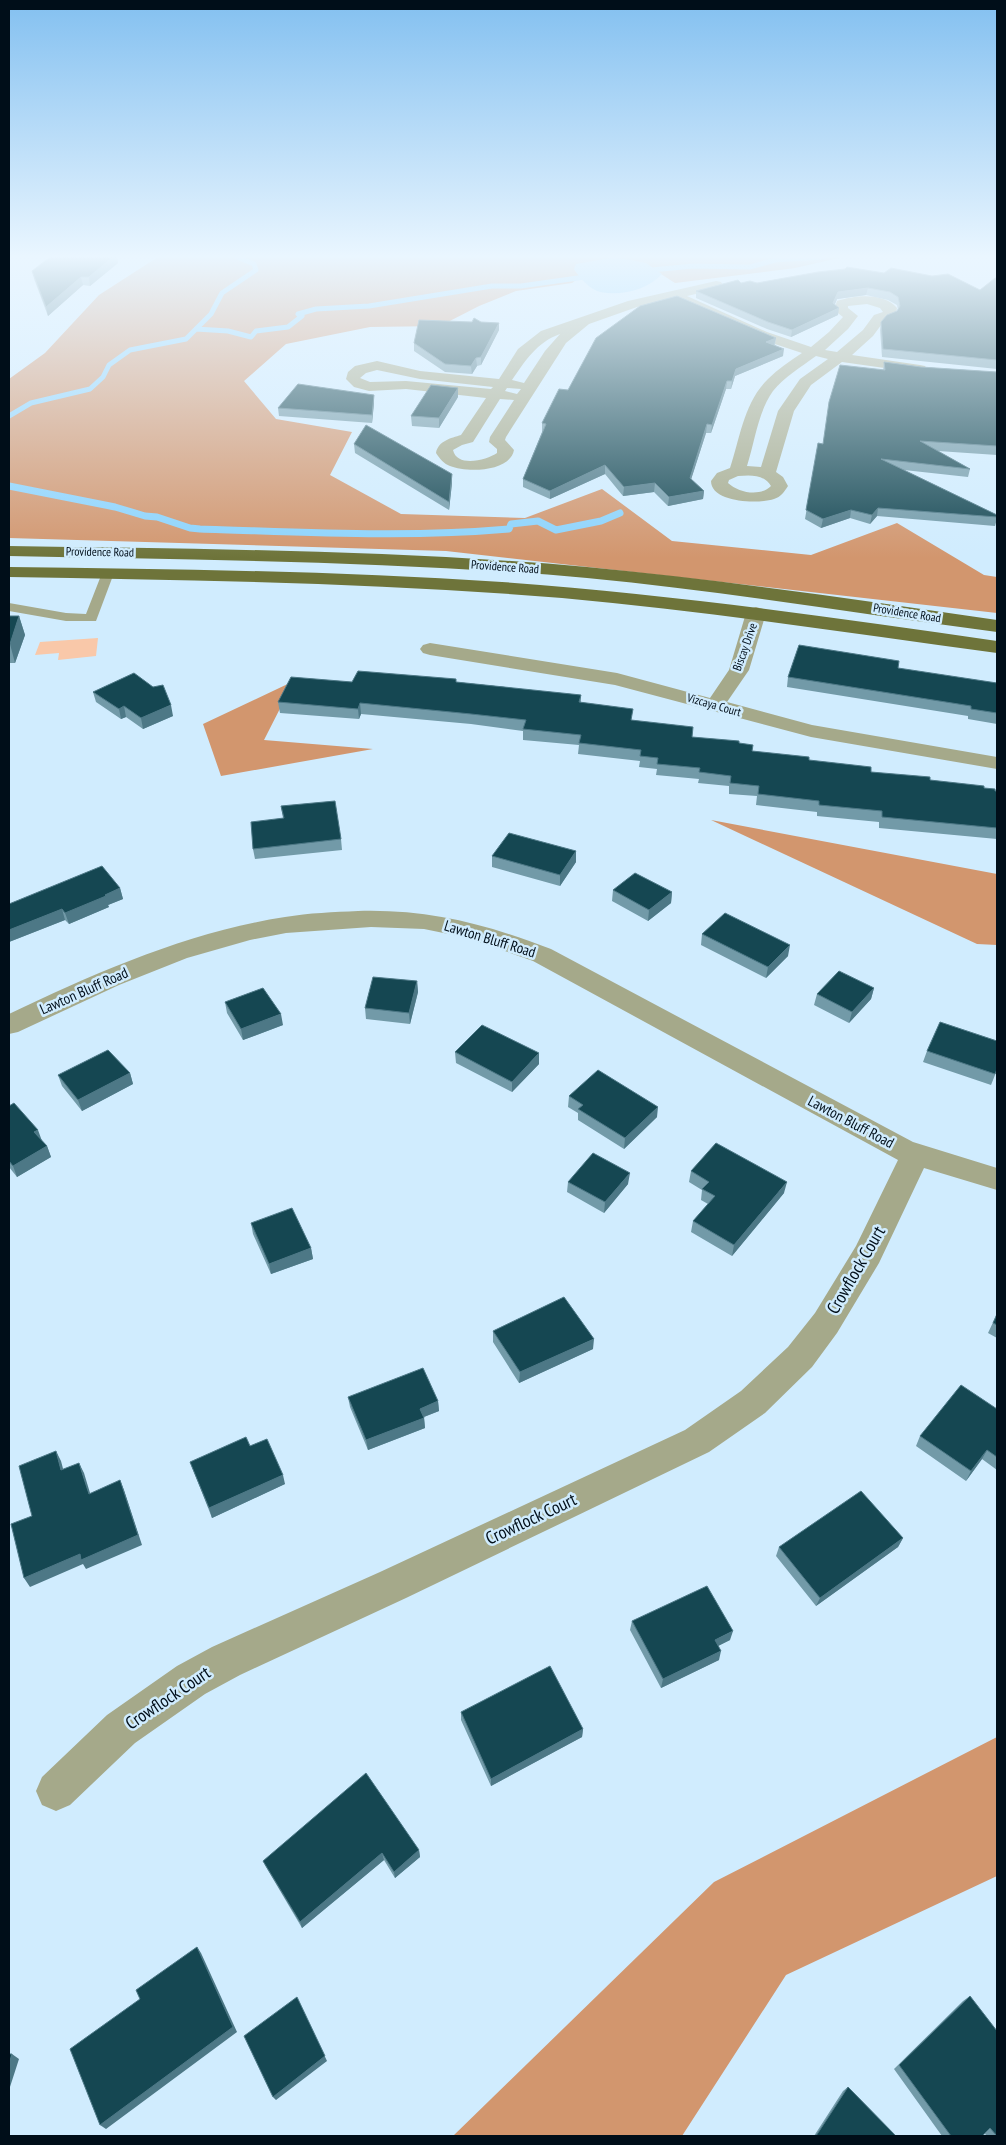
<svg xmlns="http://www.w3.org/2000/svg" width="1006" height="2145" viewBox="0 0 1006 2145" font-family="'PT Sans Narrow',sans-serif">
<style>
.green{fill:#f9c8a9}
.forest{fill:#d2966e}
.water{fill:#8cd3fc}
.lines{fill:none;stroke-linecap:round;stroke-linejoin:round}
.stream-far1{stroke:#8cd3fc;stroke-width:5}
.stream{stroke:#8cd3fc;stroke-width:7}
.service{fill:#a5a98a;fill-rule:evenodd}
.minor{fill:#a5a98a;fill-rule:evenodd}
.primary{fill:#6e743a;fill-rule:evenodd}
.wall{fill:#729aa8}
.shaded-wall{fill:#4d7886}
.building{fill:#154752;stroke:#4d7886}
.labels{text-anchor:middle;stroke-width:5;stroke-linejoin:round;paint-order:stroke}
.far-street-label{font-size:12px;fill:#000e19;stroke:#d0ecfe}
.street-label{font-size:15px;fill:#000e19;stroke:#d0ecfe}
.near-street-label{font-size:18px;fill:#000e19;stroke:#d0ecfe}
</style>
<rect width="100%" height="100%" fill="#d0ecfe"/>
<path class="green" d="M98,638l-2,18 -38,4 1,-7 -24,2 5,-13z"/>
<path class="forest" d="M158,257h685l-48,11 -120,15 -25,-16 -76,2 6,8 -8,6 -56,8 -37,15 -39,20 -70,1 -84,17 -42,37 32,38 76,13 -22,43 71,39 124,4 77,-29 70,52 139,14 86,-32 87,52 13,2v36l-551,-62 -437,-13v-159l36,-26 54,-58z
M294,681l-30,59 109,9 -152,27 -18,-52z
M711,820l286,54v71l-20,-1z
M997,1737v139l-211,99 -104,161h-229l261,-254z"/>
<path class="water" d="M615,257l31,6 16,11c-15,16 -40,22 -62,18 -11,-3 -20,-14 -26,-23l2,-5z"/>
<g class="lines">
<path class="stream-far1" d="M641,271l52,-5 57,1 25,-7 48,-3
M196,329l32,2 23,6 5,-6 32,-4 14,-11 -4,-2 18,-5 53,-3 123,-20h29l71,-10
M9,416l22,-13 59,-14 13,-12 6,-12 21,-15 56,-11 25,-25 11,-21 34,-23 -2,-6 -17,-7"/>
<path class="stream" d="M9,486l106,21 30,9 12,1 33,11 10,1c103,3 206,9 309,0l2,-5 27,-3 18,9 45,-9 19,-8"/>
<path class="service" d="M108,569l6,4 -18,48h-30l-57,-10v-8l57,10 20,1 16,-41z"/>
<path class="minor" d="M716,281l5,1 2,3 -2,3 -34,8 80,36 44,15 18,-15 14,-15 -9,-7 3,-9c18,-6 47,-9 60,7l-2,9 -11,4 -11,15 -21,19 68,10 5,1 2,3 -2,3 -5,1 -78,-11 -31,23 -17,26 -18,61 7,5 5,9c-4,6 -7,11 -14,13 -15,5 -63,4 -63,-18l6,-8 13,-5c10,-30 14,-66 38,-89 10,-10 22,-18 34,-26l-45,-15 -85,-39 -35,8 -48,17 -23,19 -60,94 -1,3 9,10c-4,22 -47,23 -64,16 -6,-2 -10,-7 -14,-13 2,-12 15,-15 25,-18l25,-37 -80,-9 -37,2 -15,-4 -8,-8 2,-7 7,-6 22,-5 43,10 79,8 19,-30 23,-18 87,-30zM867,304l13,4 3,4 -9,3 -11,15 -26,22 -12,-2 23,-21 10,-13 -10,-8v-2zM560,334l-15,17 -21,32 -12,-3c13,-19 25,-38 48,-46zM816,356l12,3 -28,20 -22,32 -17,56 -14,-1c8,-25 11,-54 26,-75 11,-14 28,-24 43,-35zM377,370l43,9 73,8 -2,2 -85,-8 -36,1 -10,-4 6,-5zM507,388l14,1 -4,5 -12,-3zM500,399l14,1 -24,37 -1,5 8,7v4c-10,7 -40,15 -44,-3l9,-5 11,-3zM738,476c12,-1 26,-2 33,10 -11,11 -32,7 -43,-3l1,-3z
M756,607l7,2 3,4 -17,57 -22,32 85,23 185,32v12l-186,-32 -196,-52 -185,-30 -7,-2 -3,-4 3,-4 7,-2 187,30 93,25 19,-28 17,-57 3,-4z
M358,911c70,-2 128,13 193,38l362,193 84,26v22l-73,-22 -45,95 -42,70 -25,34 -47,46 -56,39 -303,146 -166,77 -35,19 -70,49 -65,62 -14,6 -14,-6 -6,-14 6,-14 65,-62 70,-49 35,-19 168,-75 305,-142 56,-39 47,-44 27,-34 41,-67 42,-86 -365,-199 -65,-23 -44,-9 -53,-2 -85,6 -36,7 -63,18 -68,27 -101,47 -9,2v-20c88,-42 179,-82 276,-97 24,-4 49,-5 73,-6z"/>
<path class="primary" d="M9,546c193,3 386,4 578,21 137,13 274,33 410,53v12c-137,-18 -273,-41 -410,-54 -192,-17 -385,-18 -578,-22z
M9,567c164,2 329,4 493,15 166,12 331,35 495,59v12c-145,-19 -289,-42 -435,-55 -184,-15 -368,-18 -553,-21z"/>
</g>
<path class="wall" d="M118,263l-28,23 -7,-1 -35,31 -14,-37 -2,-8z
M997,278v91l-115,-12 -2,-27 1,-8 17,-12 -1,-5 -9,-5 -22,-5 -29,4 -2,5 3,11 -47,22 -24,-8 -71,-31v-7l45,-8 239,7z
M481,322l18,1v7l-18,35 -4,1 -5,8 -27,-2 -31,-21v-8z
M776,338l-1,7 8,11 -48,20 -4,13h-5l-15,44h-5l-15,46 13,12 -1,8 -35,7 -14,-14 -31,4 -18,-22 -55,25 -27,-12v-8l19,-47v-9l26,-33z
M884,362l37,5 76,5v83l-59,-4 32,18 -2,8 -64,-7 93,45v4l-2,7 -118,-10 -7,8 -20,-6 -29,10 -16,-9 13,-76 5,1 60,-74z
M458,397l-19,31 -27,-2 -1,-10z
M374,403l-2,20 -93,-7 -1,-8z
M354,444l98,39 -3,27 -94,-57z
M9,616h10l6,19 -10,28h-6z
M788,677l176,2 33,4v41l-29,-5v-3l-181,-29z
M456,679v3l125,13v8l51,17 60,17 47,6 13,8 119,21 113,16 13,3v48l-118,-11v-6l-62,-6v-4l-61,-7 1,-9 -28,-2v-8l-31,-3 1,-4 -43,-4 1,-6 -18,-2 1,-6 -62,-7 1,-9 -56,-5v-9l-52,-7 -110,-10 -2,5 -79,-6 -2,-11 74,-20z
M153,687l20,29 -30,13 -17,-12 -5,2 -25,-17 -3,-10z
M281,807l60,32 1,11 -87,9 -2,-10 30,-31z
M576,851v11l-16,24 -68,-19v-11z
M120,888l3,11 -15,6 1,2 -40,17 -4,-4 -56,22v-38z
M613,890l59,2 -1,11 -23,18 -36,-20z
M702,934l86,22 -22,22 -65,-33z
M417,981l1,11 -8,32 -44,-5 -1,-11z
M874,988l-3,11 -22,24 -35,-18 3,-11z
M225,1002l58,23 -40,15 -16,-27z
M927,1051l70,19 -6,15 -68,-23z
M455,1052l84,12 -27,28 -56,-29z
M130,1073l3,11 -51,27 -20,-25 -4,-11z
M569,1096l88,21 -33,32 -46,-29v-7l-10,-6z
M9,1106l38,40 4,11 -34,20 -8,-10z
M691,1171l93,22 -52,63 -41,-24 2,-11 15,-17 -7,-4 1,-10 -13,-8z
M568,1182l60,2 -24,29 -37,-21z
M251,1223l60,25 2,11 -42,15 -18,-40z
M997,1314v24l-9,-5z
M493,1331l100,18 -74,34 -26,-41z
M348,1397l90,4 1,10 -15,6 1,11 -57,22 -18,-43z
M997,1409v61l-15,-11 -16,22 -50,-35 4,-10z
M250,1446l35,38 -73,34 -22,-56z
M903,1538l-5,9 -82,59 -40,-50 3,-9z
M632,1621l98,19 -12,6 1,14 -58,28 -31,-58z
M461,1712l122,17 -1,8 -91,49 -30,-66z
M419,1850l1,7 -25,21 -11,-18 -82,68 -36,-61 -3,-6z
M970,1996l27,140h-10l-2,-2 -3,2h-40l-48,-67 69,-68z
M848,2087l48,49h-82l29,-45z"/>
<path class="shaded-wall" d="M113,257h4l1,6 -28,23 -1,-9z
M81,277l2,8 -35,31 -2,-9z
M868,288l-2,7 -29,4 -5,12 1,-8 5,-11z
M839,308l-1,7 -47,22 1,-7z
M499,323v7l-18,35v-8z
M776,338l-2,7 -8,-3z
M784,349l-1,7 -48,20 -4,13 1,-8 4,-12z
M476,358l1,8 -5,8 -1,-8z
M727,381l-1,8 -15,44 1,-8z
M458,388v9l-19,31v-10z
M374,395v8l-2,20v-8z
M707,424l-1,9 -17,53 1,-8z
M605,465v9l-55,25v-8z
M452,474v9l-3,27v-8z
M655,483l-1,9 -31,4 1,-9z
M704,491l-1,8 -35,7 1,-9z
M878,508l-1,8 -7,8 2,-9z
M851,510l-1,8 -29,10 2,-9z
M19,616l6,19 -10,28 -5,-19z
M360,703l1,11 -2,5 -1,-10z
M171,705l2,11 -30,13 -2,-11z
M124,706l2,11 -5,2 -2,-10z
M576,851v11l-16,24v-11z
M120,888l3,11 -15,6 1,2 -40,17 -4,-11 40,-18z
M672,892l-1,11 -23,18 1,-11z
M62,909l3,11 -56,22v-12z
M790,945l-2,11 -22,22 2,-11z
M417,981l1,11 -8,32 -1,-11z
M874,988l-3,11 -22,24 3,-11z
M281,1014l2,11 -40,15 -2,-11z
M539,1053v11l-27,28v-10z
M130,1073l3,11 -51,27 -4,-11z
M658,1107l-1,10 -33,32 1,-11z
M38,1130l4,11 -8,-9z
M47,1146l4,11 -34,20 -4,-11z
M630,1173l-2,11 -24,29 1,-11z
M787,1182l-3,11 -52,63 2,-11z
M311,1248l2,11 -42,15 -2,-10z
M594,1339l-1,10 -74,34 1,-11z
M438,1401l1,10 -18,7 -1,-9z
M424,1418l1,10 -57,22 -2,-10z
M987,1450l-5,9 -16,22 5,-10z
M56,1451l5,10 5,19 -5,-10z
M79,1463l5,10 9,30 -4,-9z
M283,1475l2,9 -73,34 -3,-10z
M120,1480l4,10 18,55 -56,24 -3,-5 -53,23 -6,-9z
M903,1538l-5,9 -82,59 4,-8z
M733,1631l-3,9 -18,9 3,-9z
M721,1651l-2,9 -58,28 2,-9z
M583,1729l-1,8 -91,49v-7z
M419,1850l1,7 -25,21 -1,-6z
M382,1853l2,7 -82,68 -2,-6z
M197,1947l4,6 36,79 -131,97 -6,-4z
M299,2002l28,59 -51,39 -3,-3z
M12,2054l7,5 -10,31v-26z"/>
<path class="building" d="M50,257h63l-24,20h-8l-35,30 -14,-36z
M847,267l37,6 7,-5 41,8 16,-2 32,16 15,-12h2v82l-114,-11 -2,-27 6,-7 10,-4 3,-5 -2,-9 -8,-5 -22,-4 -30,4 -5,11 6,5 -47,22 -24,-8 -72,-31 42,-11 3,3 9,-2 7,2 61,-11 27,-3z
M677,296l99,42 -10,4 18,7 -48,20 -4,12h-5l-15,44 -5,-1 -17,54 14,13 -35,6 -14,-14 -31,4 -19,-22 -55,26 -27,-12 23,-55 -4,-1 17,-34 9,1 28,-52 44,-32z
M474,318l7,4 18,1 -18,34 -5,1 -5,8 -26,-2 -31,-21 5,-23 53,2z
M884,362l37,5 76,5v74l-77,-5 50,28 -89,-10 116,56v2l-119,-9 -6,7 -21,-5 -28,9 -17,-9 12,-67 5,1 6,-42 11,-37 45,5z
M298,384l76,11 -2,20 -94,-7z
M431,385l27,3 -19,30 -28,-2z
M366,425l86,49 -3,28 -95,-58z
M9,616h10l-9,28h-1z
M799,645l100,16 -1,7 99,15v30l-26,-4v-3l-183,-29z
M358,671l98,8v3l125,13 -2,7 54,7 -2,11 62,7 -1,10 47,4v2l14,2 -1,6 57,6v3l62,7v5l59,5v3l54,6v2l11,1v2h2v37l-115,-11v-6l-63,-6v-4l-61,-7 1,-8 -29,-3 1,-7 -32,-4 1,-4 -43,-4 1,-6 -18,-2 1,-6 -62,-7 2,-8 -58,-6 3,-9 -55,-6 -111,-11 -2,6 -80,-7 13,-25 61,5z
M134,673l19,14 10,-2 8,20 -30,13 -17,-12 -5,3 -26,-17z
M335,801l6,38 -88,10 -2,-27 33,-4 -3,-12z
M509,833l67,18 -16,24 -68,-19z
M102,866l18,22 -15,7 1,1 -41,17 -3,-4 -53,21v-26z
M635,873l37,19 -23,18 -36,-20z
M725,913l65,32 -22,22 -66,-33z
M839,971l35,17 -22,24 -35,-18z
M373,977l44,4 -8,32 -44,-5z
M263,988l18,26 -40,15 -16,-27z
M940,1022l57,19v28l-2,5 -68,-23z
M482,1025l57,28 -27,29 -57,-30z
M108,1050l22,23 -52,27 -20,-25z
M598,1070l60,37 -33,31 -47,-29 5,-4 -14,-9z
M14,1103l24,27 -4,2 13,14 -34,20 -4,-5v-55z
M716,1143l71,39 -53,63 -41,-24 22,-25 -13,-7 7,-7 -18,-11z
M593,1153l37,20 -25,29 -37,-20z
M292,1208l19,40 -42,16 -18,-41z
M564,1297l30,42 -74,33 -27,-41z
M997,1314v11l-4,-2z
M423,1368l15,33 -18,8 4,9 -58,22 -18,-43z
M961,1385l36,24v48l-10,-7 -16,21 -51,-35z
M246,1437l4,9 17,-7 16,36 -74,33 -19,-46z
M56,1451l5,19 18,-7 10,31 31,-14 18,55 -57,25 -1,-6 -56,24 -13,-54 21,-8 -13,-50z
M861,1491l42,47 -83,60 -41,-51z
M707,1586l26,45 -18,9 6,11 -58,28 -31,-58z
M550,1666l33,63 -92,50 -30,-67z
M366,1773l53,77 -25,22 -12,-19 -82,69 -37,-61z
M197,1947l36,80 -133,98 -30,-76 70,-50 -4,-9z
M970,1996l27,35v105l-7,-8 -8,8h-31l-52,-71z
M297,1997l28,59 -52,41 -29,-61z
M9,2054h3l-3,10z
M848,2087l48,49h-80z"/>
<linearGradient id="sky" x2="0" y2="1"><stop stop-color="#83c0f0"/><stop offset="0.46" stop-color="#eaf6ff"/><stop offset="1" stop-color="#eaf6ff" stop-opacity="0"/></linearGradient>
<rect width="1006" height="558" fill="url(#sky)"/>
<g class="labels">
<g class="far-street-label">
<text transform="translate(100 552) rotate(1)" y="4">Providence Road</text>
<text transform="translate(505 567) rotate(4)" y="4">Providence Road</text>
<text transform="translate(907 613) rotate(9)" y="4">Providence Road</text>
<text transform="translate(745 647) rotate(-70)" y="4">Biscay Drive</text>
<text transform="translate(714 705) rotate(16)" y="4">Vizcaya Court</text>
</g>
<g class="street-label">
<text transform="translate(490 939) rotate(17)" y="5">Lawton Bluff Road</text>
<text transform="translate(84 991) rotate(-24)" y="5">Lawton Bluff Road</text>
<text transform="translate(851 1122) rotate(28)" y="5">Lawton Bluff Road</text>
</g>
<g class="near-street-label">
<text transform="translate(856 1270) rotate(-60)" y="6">Crowflock Court</text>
<text transform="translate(531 1519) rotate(-25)" y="6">Crowflock Court</text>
<text transform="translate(168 1698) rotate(-34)" y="6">Crowflock Court</text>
</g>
</g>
<rect width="1006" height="2145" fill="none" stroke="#000e19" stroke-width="20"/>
</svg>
